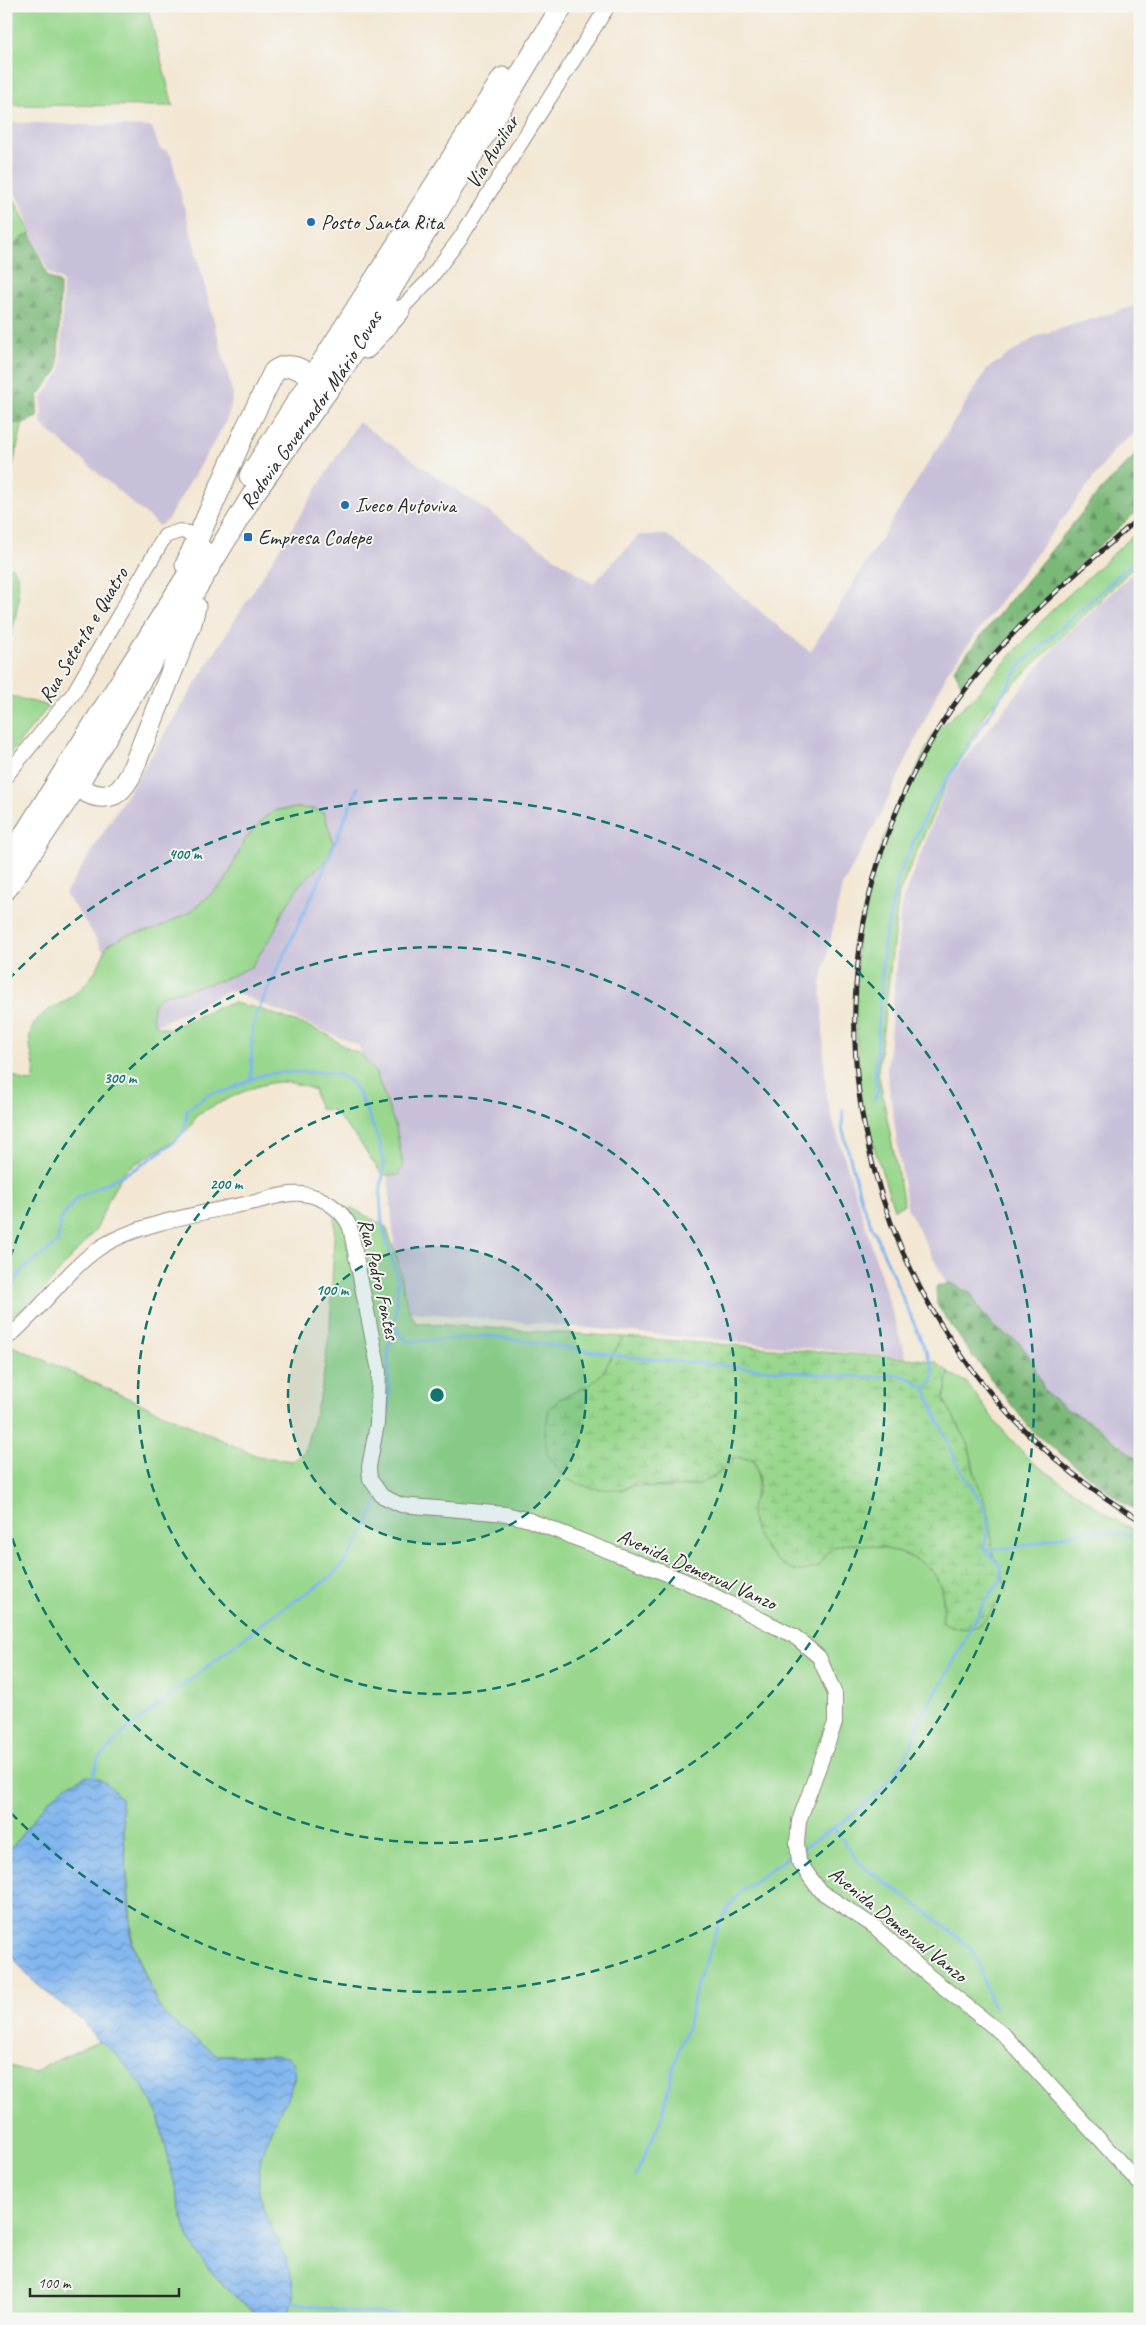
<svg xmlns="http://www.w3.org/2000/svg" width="1146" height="2325" viewBox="0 0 1146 2325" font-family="Caveat,sans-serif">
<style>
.industrial{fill:#c8bfd8}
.green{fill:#98d78d;stroke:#62815c}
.forest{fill:url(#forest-firs);stroke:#527252}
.wetland{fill:url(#wetland-marsh);stroke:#62815c}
.water{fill:url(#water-waves);stroke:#56708d}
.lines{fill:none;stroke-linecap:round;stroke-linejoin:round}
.stream{stroke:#81b6ef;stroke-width:3}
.minor-casing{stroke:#8f897f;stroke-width:16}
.highway-casing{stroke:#8f897f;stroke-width:23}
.minor{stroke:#fff;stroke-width:14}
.highway{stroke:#fff;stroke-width:21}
.rail-casing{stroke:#2b2b2b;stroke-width:5}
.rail{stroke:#f6f6f2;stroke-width:3;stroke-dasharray:9;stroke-linecap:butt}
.ring{fill:none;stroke:#0f766e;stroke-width:2.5;stroke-dasharray:9 6}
.poi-dot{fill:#1f6fb2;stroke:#f6f6f2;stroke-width:2}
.labels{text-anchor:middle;stroke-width:4;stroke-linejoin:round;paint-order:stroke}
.street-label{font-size:21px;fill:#2b2b2b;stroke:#f6f6f2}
.poi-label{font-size:21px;fill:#2b2b2b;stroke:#f6f6f2;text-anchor:start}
.centre{fill:#0f766e;stroke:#f6f6f2;stroke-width:2.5}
.ring-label{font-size:15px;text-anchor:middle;font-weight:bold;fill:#0f766e;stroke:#f6f6f2;stroke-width:4;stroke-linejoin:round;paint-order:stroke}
</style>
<defs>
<pattern id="forest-firs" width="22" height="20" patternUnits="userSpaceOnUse" patternTransform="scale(1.25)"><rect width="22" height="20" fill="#7ab878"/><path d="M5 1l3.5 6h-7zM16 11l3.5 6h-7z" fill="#649663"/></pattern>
<pattern id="wetland-marsh" width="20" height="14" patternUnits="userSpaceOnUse" patternTransform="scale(1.25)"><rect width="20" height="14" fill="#98d78d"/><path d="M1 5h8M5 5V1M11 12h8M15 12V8" fill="none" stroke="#83b97a"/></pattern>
<pattern id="water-waves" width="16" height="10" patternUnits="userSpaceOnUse" patternTransform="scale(1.25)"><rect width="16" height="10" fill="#81b6ef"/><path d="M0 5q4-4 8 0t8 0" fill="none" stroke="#6a94c2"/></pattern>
</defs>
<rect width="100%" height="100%" fill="#f6f6f2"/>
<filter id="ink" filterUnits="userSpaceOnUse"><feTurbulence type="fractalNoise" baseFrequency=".02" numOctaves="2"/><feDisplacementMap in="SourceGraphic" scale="10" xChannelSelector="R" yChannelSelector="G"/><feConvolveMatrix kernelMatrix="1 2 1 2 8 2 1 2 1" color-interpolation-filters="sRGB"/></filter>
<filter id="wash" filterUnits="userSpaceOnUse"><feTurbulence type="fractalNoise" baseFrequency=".0096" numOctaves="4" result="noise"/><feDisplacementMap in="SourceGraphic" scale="20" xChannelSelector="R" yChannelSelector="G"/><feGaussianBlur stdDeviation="1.12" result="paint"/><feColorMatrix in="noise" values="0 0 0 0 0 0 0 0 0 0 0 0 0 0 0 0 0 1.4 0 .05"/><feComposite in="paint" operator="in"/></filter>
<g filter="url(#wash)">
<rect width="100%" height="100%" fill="#f3e7d3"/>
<path class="industrial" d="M6,122l146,5 8,22 7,2 4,5 62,238 -3,16 -5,14 -57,95 -9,7 -118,-102 1,-26 19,-27 2,-90 -15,-9 -27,-68 -15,-27z
M1140,304v125l-24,19 -168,223 -68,145 -38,70 -21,98 5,114 80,259 -506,-46 -16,-182 -25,-83 -129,-56 -81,39 -58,-99 -26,-36 293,-472 235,162 46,-49h28l143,117 177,-283 50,-33z
M1140,566v915l-64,-44 -128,-150 -41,-80 -20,-133 14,-169 49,-128 107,-133z"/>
<path class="green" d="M6,6h141l26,100 -167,-1z
M6,183l25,50 -8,4 -17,16z
M6,423h17l-17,70z
M1140,529v32l-153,149 -38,67 -50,116 -21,179 26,133 -10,4 -33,-103 -6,-93 3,-84 25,-90 51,-106 38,-34 77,-86z
M6,564c6,4 11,7 12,14 3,20 -4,51 -12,70z
M6,695l43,11 -43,53z
M298,808l16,1 10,4 9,29 -5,17 -28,25 -19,31 -8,19 -22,33 -29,13 -60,16 -8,7 -2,14 4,9 14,3 48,-22 16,-4 26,6 47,17 21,9 17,12 17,8 13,16 21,57 7,37 -5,10h-16l-23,-34 -27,-31 -12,-1 -5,-12v-7c-12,-4 -25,-9 -38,-8 -28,3 -55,21 -80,32l-6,12 -14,13 -52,31 -16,28 -12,30 -68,78 -23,14v-249l16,10 11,1c6,-20 -10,-37 0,-56 7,-13 18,-17 30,-24 23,-14 36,-32 44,-57l20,-10 29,-6 34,-17 35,-30 20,-42 20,-23 11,-7z
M352,1208l34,19 11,31 10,48 9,17 207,14 -20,35 -13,13 -30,14 61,91c17,-7 13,-4 30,-3 32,3 64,-2 85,-30l18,3c6,17 4,30 -3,46l67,61c4,-7 9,-16 17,-20 21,-10 87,7 99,27 10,15 11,31 8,48l10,4 19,3 36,-40 -7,-23 -7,-12 -25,-111 -24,-43 5,-27 17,9 32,43 33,36 83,58 26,14v786h-858c33,-28 -16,-90 -22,-122 -2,-10 -2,-24 0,-34 4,-25 24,-62 35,-85l-59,-23h-19l-35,-25 -18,-16 -7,-11 -24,-59 -12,-145 -16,-17 -58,20 -41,53v-512l251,113 35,5 12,-8 17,-61 9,-63 5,-111z
M100,2041l17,14 16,19 13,17 12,24 29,120 18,30 27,29 29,25h-255v-254l28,8 10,-7z"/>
<path class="forest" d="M31,233l16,43 13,7 -2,87 -20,26 -1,21 -14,6h-17v-170l17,-16z
M1140,450v58l-56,52 -122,126 -8,-17 145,-177z
M950,1283l21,11 9,16 15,18 25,15 12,18 13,31 21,17 27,15 45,36 2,51 -14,-6 -92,-72 -62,-78 -35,-50 -1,-18z"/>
<path class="wetland" d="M623,1337l294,22 19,3 13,11 -5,27 24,43 6,29 15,43 4,39 7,12 7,23c-21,27 -25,52 -65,33 3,-17 2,-33 -8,-48 -12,-20 -78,-37 -99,-27 -8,4 -13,13 -17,20 -5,1 -14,4 -19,4 -26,-4 -49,-38 -48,-63 1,-6 5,-12 7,-18 2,-10 0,-21 -4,-30l-19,-3 -14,14 -22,14 -50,2 -12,-4 -16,7 -30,-2 -25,-9 -19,-25 -2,-22 4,-23 11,-10 30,-14 13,-13z"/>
<path class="water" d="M86,1776c17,1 24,10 35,23l11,145 25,59 7,11 18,16 35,25 60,1 11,1 6,6c5,19 -15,49 -23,67 -10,21 -15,45 -11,68 7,31 55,93 22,121l-22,-1 -28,-24 -27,-29 -18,-30 -29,-120 -12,-24 -13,-17 -16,-19 -17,-14 -1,2c-6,-8 -12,-18 -19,-24 -28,-24 -62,-42 -74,-79v-85l41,-53 18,-16z"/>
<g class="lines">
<path class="stream" d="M251,1080l1,-45 3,-18 67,-143 36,-87
M875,1099l3,-8 -3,-13 9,-134 14,-68 30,-67 93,-144 119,-109
M843,1111l-1,16 20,76 72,167 -1,9 -8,10
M6,1295l17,-26 32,-24 3,-5 3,-21 16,-21 60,-30 37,-26 10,-11 3,-21 22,-16 17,-3 33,-15 13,-3 51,-1 17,3 12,8 11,19 16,39 5,23 -4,32 2,27 16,58 -3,43 6,13 10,5 79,-6 139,21 211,19 40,1 14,-3 17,5 14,10 31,73 31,50 1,15 -4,21 17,19v13l-18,25 -38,73 -22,34 -13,37 -10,18 -19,23 -32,28 -46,30
M379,1450l10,-40 -1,-63 9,-15
M377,1459l1,16 3,9
M987,1550l37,-4 62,-16 54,6
M92,1781l6,-21 25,-27 146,-115 62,-41 14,-16 16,-25 18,-37
M834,1828l22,31 8,8 62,45 44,35 8,14 7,25 9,21
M636,2175l25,-56 16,-64 10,-26 11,-49 23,-61 19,-27 49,-36
M287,2301l60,11 53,2"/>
</g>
</g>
<g filter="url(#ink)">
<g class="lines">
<g class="minor-casing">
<path id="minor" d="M399,311l30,-31 32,-43 147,-231
M6,776l67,-82 92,-158 15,-5 18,4
M6,1339c34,-27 59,-67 92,-90 35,-25 109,-37 152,-46 16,-3 35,-11 52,-9 20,2 40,15 48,33l29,144 -2,53 -8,43 1,12 12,17 19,9 105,9 23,6 156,61 109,55 25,21 16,37v29l-36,98 -2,22 2,19 21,29 55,36 54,49 76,60 135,148"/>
</g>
<g class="highway-casing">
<g id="highway">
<path d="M366,348l33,-37"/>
<path d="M250,476l253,-398"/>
<path d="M186,565l59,-134 29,-59c13,-11 31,-4 40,10v10"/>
<path d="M72,774c4,16 25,27 42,20 7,-3 12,-11 16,-18l61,-153 4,-17"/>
<path d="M6,864l197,-313"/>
<path id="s1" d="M6,889l71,-104 175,-289 90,-126 220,-364"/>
</g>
</g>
<use href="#minor" class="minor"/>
<use href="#highway" class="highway"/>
<g class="rail-casing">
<path id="rail" d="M1140,517c-75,66 -151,128 -203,214 -167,275 -70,626 203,789"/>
</g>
<use href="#rail" class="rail"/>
</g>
</g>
<circle cx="437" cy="1395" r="149" fill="#0f766e" fill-opacity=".12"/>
<g class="ring">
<circle cx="437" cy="1395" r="149"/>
<circle cx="437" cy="1395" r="299"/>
<path d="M6 1272A448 448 0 1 1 6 1518"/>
<path d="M8 980A597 597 0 1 1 8 1810"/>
</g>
<g class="poi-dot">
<circle cx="311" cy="222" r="5"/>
<circle cx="345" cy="505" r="5"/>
<rect x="243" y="532" width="10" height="10" rx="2.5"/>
</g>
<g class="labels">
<g class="street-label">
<text transform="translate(492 152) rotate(-58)" y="7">Via Auxiliar</text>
<text dy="7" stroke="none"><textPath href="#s1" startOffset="568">Rodovia Governador Mário Covas</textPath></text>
<text transform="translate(83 635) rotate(-59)" y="7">Rua Setenta e Quatro</text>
<text transform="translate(379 1279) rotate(77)" y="7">Rua Pedro Fontes</text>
<text transform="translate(697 1569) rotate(24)" y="7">Avenida Demerval Vanzo</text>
<text transform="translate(898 1924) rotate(39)" y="7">Avenida Demerval Vanzo</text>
</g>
<g class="poi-label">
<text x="321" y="229">Posto Santa Rita</text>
<text x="355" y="512">Iveco Autoviva</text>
<text x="258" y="544">Empresa Codepe</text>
</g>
</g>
<circle cx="437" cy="1395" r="8" class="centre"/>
<g class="ring-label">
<text x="185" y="859">400 m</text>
<text x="120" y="1083">300 m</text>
<text x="226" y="1189">200 m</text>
<text x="332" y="1295">100 m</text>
</g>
<rect width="1146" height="2325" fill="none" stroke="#f6f6f2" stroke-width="25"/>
<path d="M30 2288v8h149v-8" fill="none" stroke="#2b2b2b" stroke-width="2.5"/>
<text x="38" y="2288" font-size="15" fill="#2b2b2b" stroke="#f6f6f2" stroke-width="4" paint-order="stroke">100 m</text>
</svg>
